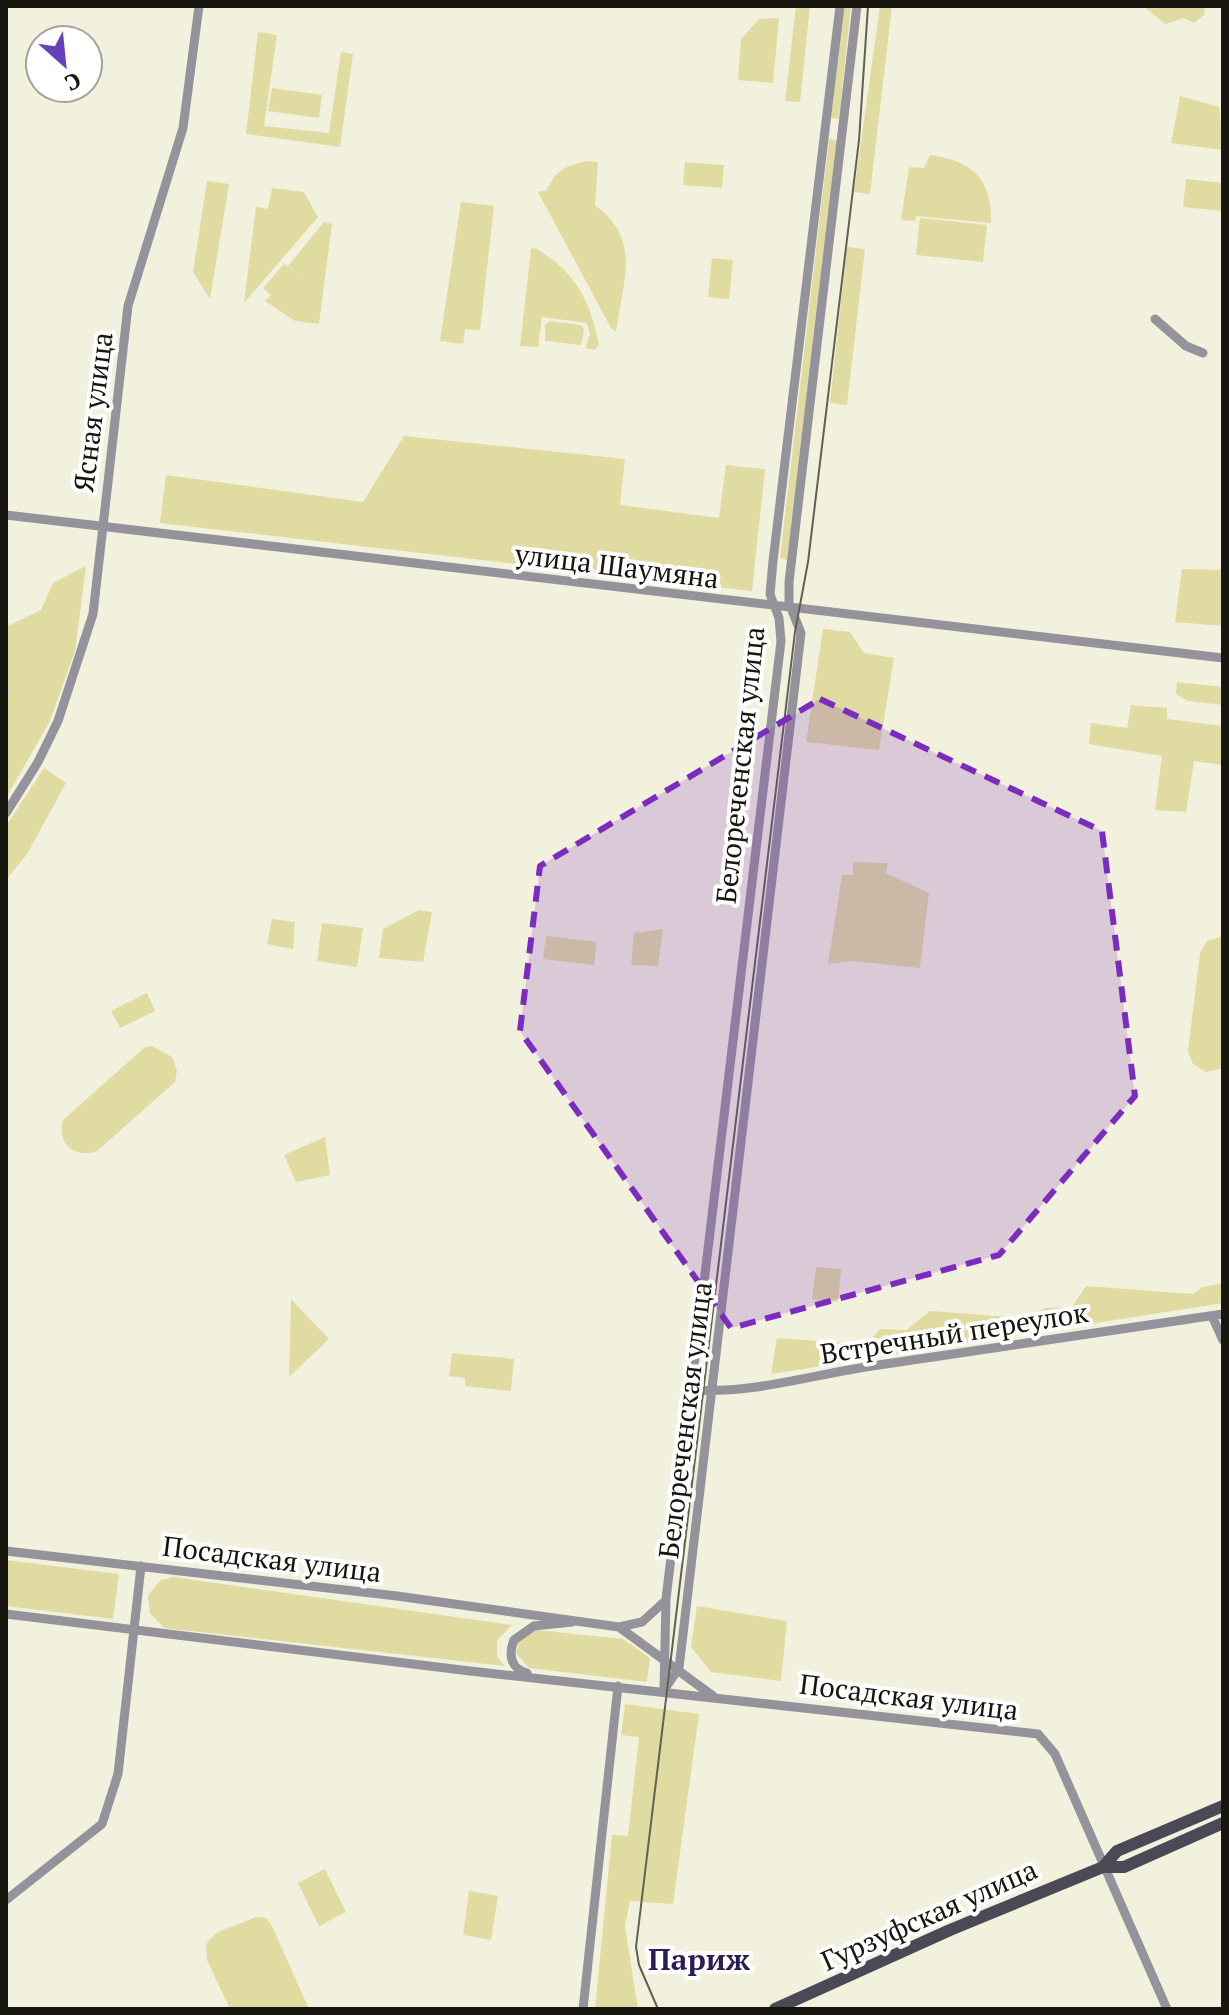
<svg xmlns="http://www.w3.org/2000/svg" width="1229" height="2015" viewBox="0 0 1229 2015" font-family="'PT Serif',serif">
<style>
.green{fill:#e0dba0}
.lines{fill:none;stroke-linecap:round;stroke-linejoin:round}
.stream{stroke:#d3cdf3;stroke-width:3}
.minor{stroke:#94939b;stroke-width:9}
.major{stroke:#4b4956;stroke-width:12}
.tram{stroke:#606055;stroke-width:2}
.marked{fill:#7b2cbf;fill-opacity:0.2;stroke:#7b2cbf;stroke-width:6;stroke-dasharray:16 10;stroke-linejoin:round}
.labels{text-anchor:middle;stroke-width:8;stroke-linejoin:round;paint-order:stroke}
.street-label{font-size:28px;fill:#16160f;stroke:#fff}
.neighbourhood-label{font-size:30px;font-weight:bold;fill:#2c1c56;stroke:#fff}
</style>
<rect width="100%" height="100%" fill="#f2f1de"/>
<path class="green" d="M796,6h14l-10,96 -15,-1z
M842,6h9l-12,113 -8,-1z
M880,6h12l-22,188 -16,-2z
M1143,6h62l-1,9 -10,8 -10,-5 -19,6z
M779,18l-6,65 -35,-3 3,-41 18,-20z
M258,32l19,3 -13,91 65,7 12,-81 12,2 -13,93 -94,-13z
M272,88l50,7 -3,23 -51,-7z
M1180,96l39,11 4,43 -52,-7z
M829,139l9,2 -51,419 -7,-2z
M930,155c42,6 62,23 61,68l-75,-7 -1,5 -14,-1 8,-53 15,1z
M588,161l10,1 -3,43c47,35 28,75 21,127l-5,-4 -73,-136 9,-2c8,-20 20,-25 41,-29z
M685,162l39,3 -2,23 -39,-3z
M1186,179l37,4v28l-40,-4z
M207,181l22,3 -19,115 -17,-27z
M272,188l32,4 14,25 -74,86 12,-96 12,2z
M461,202l33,4 -14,124 -15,-1 -2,15 -23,-3z
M920,218l67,7 -4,37 -67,-7z
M324,222l8,2 -13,100 -24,-3 -30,-20 6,-6 -8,-7 21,-24 16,11 -12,-9z
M847,247l18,2 -18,156 -17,-2z
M535,248c40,23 55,52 64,97l-4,5 -10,-2 5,-14 -3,-11 -45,-6 -4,30 -18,-1 11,-97z
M712,258l21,2 -4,39 -21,-2z
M550,321l31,4 3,5 -3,15 -36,-4v-16z
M404,436l221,23 -5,46 99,13 7,-53 39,4 -13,122 -592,-68 6,-48 197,27z
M86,566l-11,85 -26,72 -43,75v-171l35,-17 12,-27z
M1182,569l41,1v56l-48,-4z
M823,629l27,3 14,21 30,5 -15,92 -73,-8z
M1177,682l46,5v18l-35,-4 -12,-7z
M1131,705l36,3v11l56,7v39l-29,-4 -8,51 -31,-2 7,-54 -73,-12 2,-21 36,5z
M44,768l22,15 -39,71 -21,26v-54z
M853,862l35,1 -2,10 43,20 -9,75 -68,-7 -24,3 14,-89h11z
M419,910l13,2 -9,50 -44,-4 4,-29z
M272,919l23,3 -2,27 -26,-5z
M322,923l41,5 -6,39 -40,-6z
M663,929l-5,37 -27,-1 3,-32z
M546,936l51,6 -3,23 -51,-6z
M1223,936v132l-17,4 -13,-8 -5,-13 12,-98 7,-12z
M147,993l8,18 -35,17 -9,-17z
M152,1046l20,11 5,13 -2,12 -78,69c-23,8 -41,-8 -34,-31l82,-73z
M325,1137l5,38 -34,7 -12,-27z
M816,1267l25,2 -3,33 -26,-3z
M1223,1283v20l-452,71 6,-36 85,6 6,-1 12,-14 26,1 24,-19 94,7 22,-10 26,-1 14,-21 107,8 10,-7z
M291,1299l38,40 -40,38z
M452,1353l62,6 -3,32 -46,-5v-8l-16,-2z
M6,1560l113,14 -6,45 -107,-13z
M173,1577l339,48 -15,15v17l8,9 -341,-38 -14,-15 -2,-18 13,-15z
M697,1606l90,15 -6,60 -70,-9 -20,-25z
M537,1630l86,9 27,19 -3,24 -118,-14 -13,-15 3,-13z
M625,1704l74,10 -26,190 -43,-3 -5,25 13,83h-43l17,-174 16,1 11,-99 -18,-2z
M325,1869l21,43 -27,14 -21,-43z
M469,1891l29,5 -7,44 -28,-5z
M256,1917l10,1 6,8 37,83h-79l-23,-49 -1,-16 10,-11z"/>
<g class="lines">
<path class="stream" d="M6,697l2,-5"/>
<path class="minor" d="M1155,319l31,27 17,7
M6,515l1217,143
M6,813l32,-51 20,-41 35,-107 35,-308 55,-178 16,-122
M1212,1316l11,24
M691,1390c62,4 120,-15 181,-24 117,-18 234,-35 351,-52
M6,1551l391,45 222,31 23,-5 22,-20
M6,1614l464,57 568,63 17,20 112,255
M619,1627l94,69
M679,1668l122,-1035 -12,-30v-21l68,-576
M527,1673c-16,-4 -19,-18 -13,-33l20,-14 38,-4
M664,1690l2,-91 115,-958 -2,-23 -9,-24 3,-33 67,-555
M664,1690l15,-22
M6,1900l96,-76 16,-50 23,-208
M583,2009l35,-323"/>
<path class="major" d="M1103,1867l14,-16 106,-45
M775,2009l175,-79 153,-63h21l99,-44"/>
<path class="tram" d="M658,2009l-19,-44 -3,-18 159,-1315 13,-70 51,-422 9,-134"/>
</g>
<path class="marked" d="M820,699l282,132 33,265 -136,159 -268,73 -211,-297 20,-165z"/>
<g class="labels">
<g class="street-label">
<text transform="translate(93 412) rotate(-83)" y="10">Ясная улица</text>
<text transform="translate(617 566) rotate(7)" y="10">улица Шаумяна</text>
<text transform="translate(740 765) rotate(-84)" y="10">Белореченская улица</text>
<text transform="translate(954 1333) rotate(-9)" y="10">Встречный переулок</text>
<text transform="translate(685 1420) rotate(-83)" y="10">Белореченская улица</text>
<text transform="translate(272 1559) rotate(7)" y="10">Посадская улица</text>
<text transform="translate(909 1697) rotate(7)" y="10">Посадская улица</text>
<text transform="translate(929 1915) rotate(-24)" y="10">Гурзуфская улица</text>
</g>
<g class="neighbourhood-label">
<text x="699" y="1970">Париж</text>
</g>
</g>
<rect width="1229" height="2015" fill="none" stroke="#16160f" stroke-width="16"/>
<g transform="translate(64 64) rotate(153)"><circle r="38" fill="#ffffff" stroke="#a2a29f" stroke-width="2"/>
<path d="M0-6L14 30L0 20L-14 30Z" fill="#6440b9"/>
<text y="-12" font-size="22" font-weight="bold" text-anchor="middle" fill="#16160f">С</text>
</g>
</svg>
